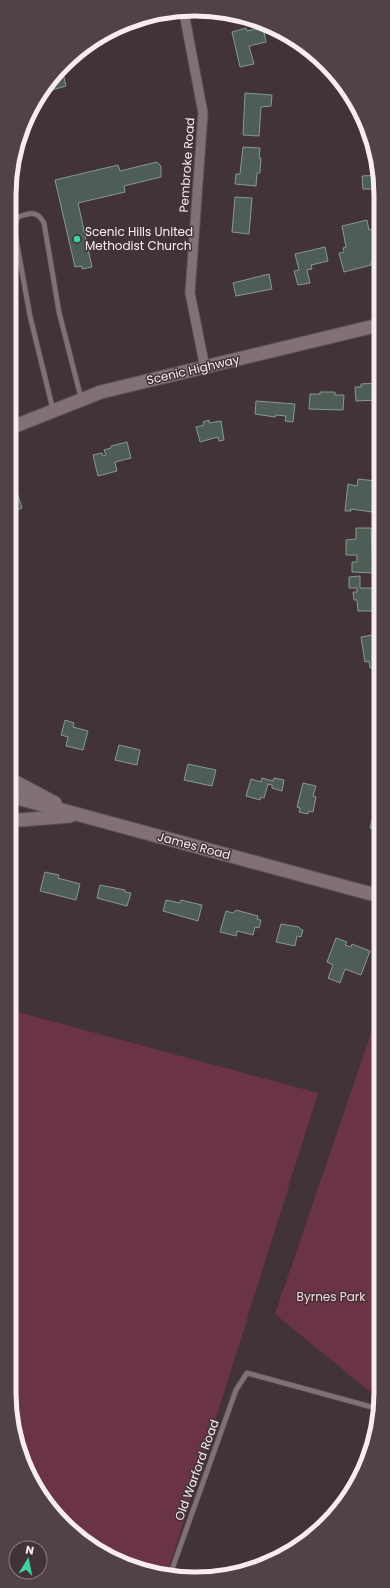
<svg xmlns="http://www.w3.org/2000/svg" width="390" height="1588" viewBox="0 0 390 1588" font-family="Poppins,sans-serif">
<style>
.green{fill:#6a3444}
.building{fill:#4e5e57;stroke:#879990}
.lines{fill:none;stroke-linecap:round;stroke-linejoin:round}
.lane-casing{stroke:#5f5254;stroke-width:6}
.street-casing{stroke:#5f5254;stroke-width:11}
.secondary-casing{stroke:#5f5254;stroke-width:15}
.lane{stroke:#817074;stroke-width:4.5}
.street{stroke:#817074;stroke-width:9}
.secondary{stroke:#817074;stroke-width:13}
.poi-dot{fill:#41d4a1;stroke:#423337;stroke-width:1.5}
.labels{text-anchor:middle;stroke-width:3;stroke-linejoin:round;paint-order:stroke}
.street-label{font-size:12px;fill:#f7edef;stroke:#423337}
.poi-label{font-size:12px;fill:#f7edef;stroke:#423337;text-anchor:start}
.park-label{font-size:12px;fill:#fed6e0;stroke:#423337}
.rim{fill:none;stroke:#f7edef;stroke-width:5}
</style>
<rect width="100%" height="100%" fill="#423337"/>
<path class="green" d="M10,1010l308,83 -151,481 -54,-14 -58,-44 -32,-52 -14,-71z
M379,1010v384l-10,-3 -94,-77z"/>
<path class="building" d="M263,27l3,15 -17,4 5,18 -14,3 -8,-35 14,-4 1,3z
M63,73l3,13 -14,4v1l-10,1 16,-18z
M245,93l27,2 -1,11 -10,1 -2,29 -16,-1z
M366,136h3l4,14h-6z
M243,147l17,1 -1,10h2l-1,15h-3l-1,13 -21,-2 1,-10h4z
M157,162l4,4v11l-37,9 1,6 -47,11 14,64 -10,2v-3l-7,1 -20,-87 63,-15 2,6z
M379,175v26h-4v-12h-12l-1,-13z
M235,197l17,1 -3,36 -17,-2z
M367,220l2,10 8,-2 2,8v12h-1l1,12 -8,2v3l-27,7 -5,-19 5,-1 -1,-4 3,-1 -4,-21z
M325,247l3,14 -17,4 1,4 -5,1 3,13 -12,2 -4,-14 5,-1 -4,-16z
M269,274l3,15 -36,7 -3,-13z
M376,383v3l3,-1v15l-23,1 -1,-14h6v-3z
M320,392h15v3h9l-1,15 -34,-1 1,-15h10z
M256,401l39,3 -2,18 -8,-1 1,-5 -10,-1 -1,2 -20,-3z
M209,420v3l12,-2 3,19 -5,1 -1,-4 -18,5 -4,-15 8,-2 -1,-3z
M127,442l4,16 -16,4 2,9 -19,5 -5,-21 9,-2 1,3 3,-1 -2,-5 7,-2v-2z
M358,479l18,2 -4,31 -21,-3v2h-6l3,-27 9,2z
M17,492l5,16 -8,3 3,5 -7,2v-24z
M356,528h15l2,45 -21,-1v-10h5v-7h-11v-15l10,-1z
M360,576v12h13l-1,13h3v10h-17l-1,-11h-3l-1,-8h4v-4h-8v-11z
M378,634l1,12h-3l3,21 -9,1 -1,-7 -4,1 -4,-25z
M65,720l9,3 -1,4 15,4 -5,19 -17,-4 2,-9 -7,-2z
M119,745l21,5 -3,15 -22,-5z
M188,764l28,6 -4,16 -28,-6z
M262,778l11,3 1,-3 10,2 -2,11 -10,-3v-3l-4,-1 -4,14 -3,-1 -1,3 -14,-4 5,-17 10,3z
M303,783l13,3 -3,10 3,1 -3,15 -4,-1 -1,3 -9,-2 1,-4 -3,-1z
M374,813l5,1v17l-9,-3z
M45,872l14,3 -1,3 22,6 -4,16 -36,-9z
M100,885l25,5v2l6,1 -4,13 -30,-8z
M166,900l14,3 1,-3 21,5 -4,16 -35,-10z
M236,910l22,6 -1,3 4,1 -2,8 -4,-1 -2,8 -16,-4 -1,5 -16,-4 6,-21 7,2z
M281,924l18,3 1,2 3,1 -2,7 -4,-1 -2,10 -19,-4z
M336,938l11,4 -2,3 6,2 1,-3 18,7 -9,24 -16,-6 -5,14 -12,-5 5,-13 -6,-3z"/>
<g class="lines">
<g class="lane-casing">
<path id="lane" d="M53,410l-23,-94 -15,-83 -1,-7 4,-9c12,-4 19,-7 26,6l15,89 22,86
M170,1575l66,-185 11,-17 132,36"/>
</g>
<g class="street-casing">
<path id="street" d="M184,13l19,100 -13,180 15,75
M143,17l11,-2"/>
</g>
<g class="secondary-casing">
<path id="secondary" d="M10,428l91,-36 278,-67
M10,779l45,24
M10,796l369,100
M10,818l10,2 50,-4"/>
</g>
<use href="#lane" class="lane"/>
<use href="#street" class="street"/>
<use href="#secondary" class="secondary"/>
</g>
<circle class="poi-dot" cx="77" cy="239" r="4"/>
<g class="labels">
<g class="street-label">
<text transform="translate(187 165) rotate(-86)" y="4">Pembroke Road</text>
<text transform="translate(193 370) rotate(-13)" y="4">Scenic Highway</text>
<text transform="translate(194 846) rotate(15)" y="4">James Road</text>
<text transform="translate(197 1470) rotate(-70)" y="4">Old Warford Road</text>
</g>
<g class="poi-label">
<text x="85" y="236">Scenic Hills United<tspan x="85" dy="14">Methodist Church</tspan></text>
</g>
<g class="park-label">
<text x="331" y="1301">Byrnes Park</text>
</g>
</g>
<path d="M0 0H390V1588H0ZM195 16H195A179 179 0 0 1 374 195V1393A179 179 0 0 1 195 1572H195A179 179 0 0 1 16 1393V195A179 179 0 0 1 195 16Z" fill="#504246" fill-rule="evenodd"/>
<path class="rim" d="M195 16H195A179 179 0 0 1 374 195V1393A179 179 0 0 1 195 1572H195A179 179 0 0 1 16 1393V195A179 179 0 0 1 195 16Z"/>
<g transform="translate(28 1560) rotate(10)"><circle r="19" fill="#423337" stroke="#8a7d81"/>
<path d="M0-3L7 15L0 10L-7 15Z" fill="#41d4a1"/>
<text y="-6" font-size="11" font-weight="bold" text-anchor="middle" fill="#f7edef">N</text>
</g>
</svg>
